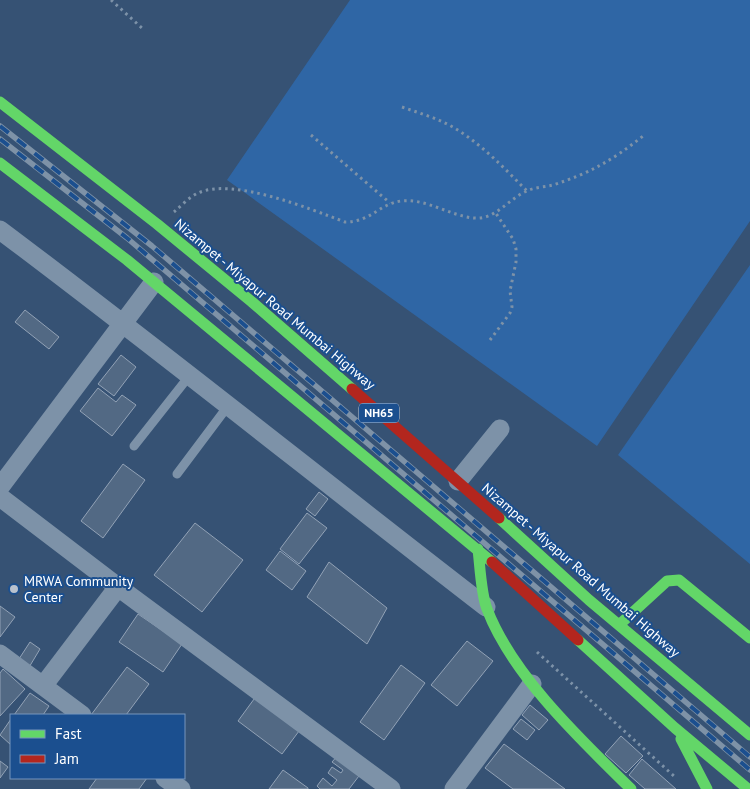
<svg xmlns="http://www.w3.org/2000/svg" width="750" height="789" viewBox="0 0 750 789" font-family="'PT Sans',sans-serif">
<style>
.green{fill:#2f66a5}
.building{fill:#526984;stroke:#92a2b6}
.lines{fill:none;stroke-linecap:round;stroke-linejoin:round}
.path{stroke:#7d92a8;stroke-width:3;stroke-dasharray:2.5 4;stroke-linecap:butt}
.lane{stroke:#7d92a8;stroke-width:9}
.street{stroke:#7d92a8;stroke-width:19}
.fast{stroke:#63d668;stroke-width:11}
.jam{stroke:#b3261e;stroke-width:11}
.rail-casing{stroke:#7e92a7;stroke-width:5.5}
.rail{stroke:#1b4f8f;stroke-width:4;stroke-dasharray:11;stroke-linecap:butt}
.poi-dot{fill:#b9c2ce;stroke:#1b4f8f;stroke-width:2}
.labels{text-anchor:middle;stroke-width:4;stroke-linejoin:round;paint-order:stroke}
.shield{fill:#1b4f8f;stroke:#bbcadd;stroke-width:1}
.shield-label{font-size:12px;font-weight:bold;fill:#fff}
.street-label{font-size:14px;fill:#fff;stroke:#1b4f8f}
.poi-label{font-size:14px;fill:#fff;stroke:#1b4f8f;text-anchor:start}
</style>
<rect width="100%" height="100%" fill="#365274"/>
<path class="green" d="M350,0h400v221l-153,225 -370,-266z
M750,265v299l-132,-109z"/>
<path class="building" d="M25,310l34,27 -10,12 -34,-27z
M121,355l15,12 -22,29 -16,-12z
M98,388l18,14 6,-7 14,10 -24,31 -32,-25z
M123,464l22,16 -42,58 -22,-17z
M319,492l9,7 -13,17 -9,-7z
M307,513l20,15 -28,36 -19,-15z
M195,523l48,37 -41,52 -48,-37z
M280,551l26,20 -14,19 -26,-20z
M329,562l58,46 -20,36 -60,-47z
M0,606l15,11 -15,20z
M138,614l44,30 -19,28 -44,-30z
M467,641l26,20 -36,45 -26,-21z
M30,642l10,7 -12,20 -11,-7z
M401,665l24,18 -41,57 -24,-18z
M127,667l22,17 -23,31h-35z
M3,669l22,20 -25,27v-43z
M30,693l19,13 -6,9h-29z
M257,695l45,32 -20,27 -44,-33z
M530,705l18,15 -9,10 -17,-15z
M11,719v26l-11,-10z
M521,719l14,11 -8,10 -14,-11z
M621,736l22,20 -17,17 -21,-19z
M504,744l61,45h-52l-28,-21z
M339,754l23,18 -13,17h-29l-3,-3 6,-8 9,8 5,-6 -9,-7 4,-6 9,6 2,-3 -11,-8z
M642,759l34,30h-31l-16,-14z
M0,761l8,6 -8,11z
M283,770l25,18v1h-39z
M97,778h50l-8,11h-50z"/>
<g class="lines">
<path class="path" d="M111,0l32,29
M402,107c14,5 28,9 41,15 32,15 59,44 84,69
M311,135l79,68
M174,212c7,-6 15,-15 24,-19 35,-16 112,16 147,29 26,0 34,-18 56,-21 25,-3 49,15 73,17 22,2 35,-20 53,-27 8,-4 18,-4 26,-6 37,-12 60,-25 90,-49
M490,340l20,-27 2,-6 -2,-16 6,-29v-13l-3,-10 -18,-27
M537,652l138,125"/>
<path class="lane" d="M134,446l56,-71
M177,474l51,-68"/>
<path class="street" d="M0,230c164,123 324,252 486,377
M458,481l42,-52
M0,487l154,-205
M0,497l118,90 273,202
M0,654l82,61
M43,686l75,-99
M165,778l16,11
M454,789l78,-105"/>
<path class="fast" d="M0,102l157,122 95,78 100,87
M0,163l127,97 365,302
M499,518l90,82 161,135
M478,549c2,17 3,45 9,60 25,66 94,131 144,180
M619,625l48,-44 12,-1 71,58
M578,640l97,88 73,61
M681,739l26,50"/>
<path class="jam" d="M352,389l147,129
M492,562l86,78"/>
<g class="rail-casing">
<path id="rail" d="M0,126l152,120 598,511
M0,139l127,99 623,532"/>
</g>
<use href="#rail" class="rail"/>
</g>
<circle class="poi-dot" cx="14" cy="589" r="5"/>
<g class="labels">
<rect class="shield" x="359" y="403.5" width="40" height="19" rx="4"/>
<g class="shield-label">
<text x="379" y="417">NH65</text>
</g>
<g class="street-label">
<text transform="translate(275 304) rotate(40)" y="5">Nizampet - Miyapur Road Mumbai Highway</text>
<text transform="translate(581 570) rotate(41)" y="5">Nizampet - Miyapur Road Mumbai Highway</text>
</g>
<g class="poi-label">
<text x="24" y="586">MRWA Community<tspan x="24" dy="16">Center</tspan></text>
</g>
</g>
<rect x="10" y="714" width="175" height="65" fill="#1b4f8f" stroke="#7695bc"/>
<rect x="20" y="730" width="25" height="8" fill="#63d668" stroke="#7695bc"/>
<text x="55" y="739" font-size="15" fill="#ffffff">Fast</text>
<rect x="20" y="755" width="25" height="8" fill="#b3261e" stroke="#7695bc"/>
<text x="55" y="764" font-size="15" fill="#ffffff">Jam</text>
</svg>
